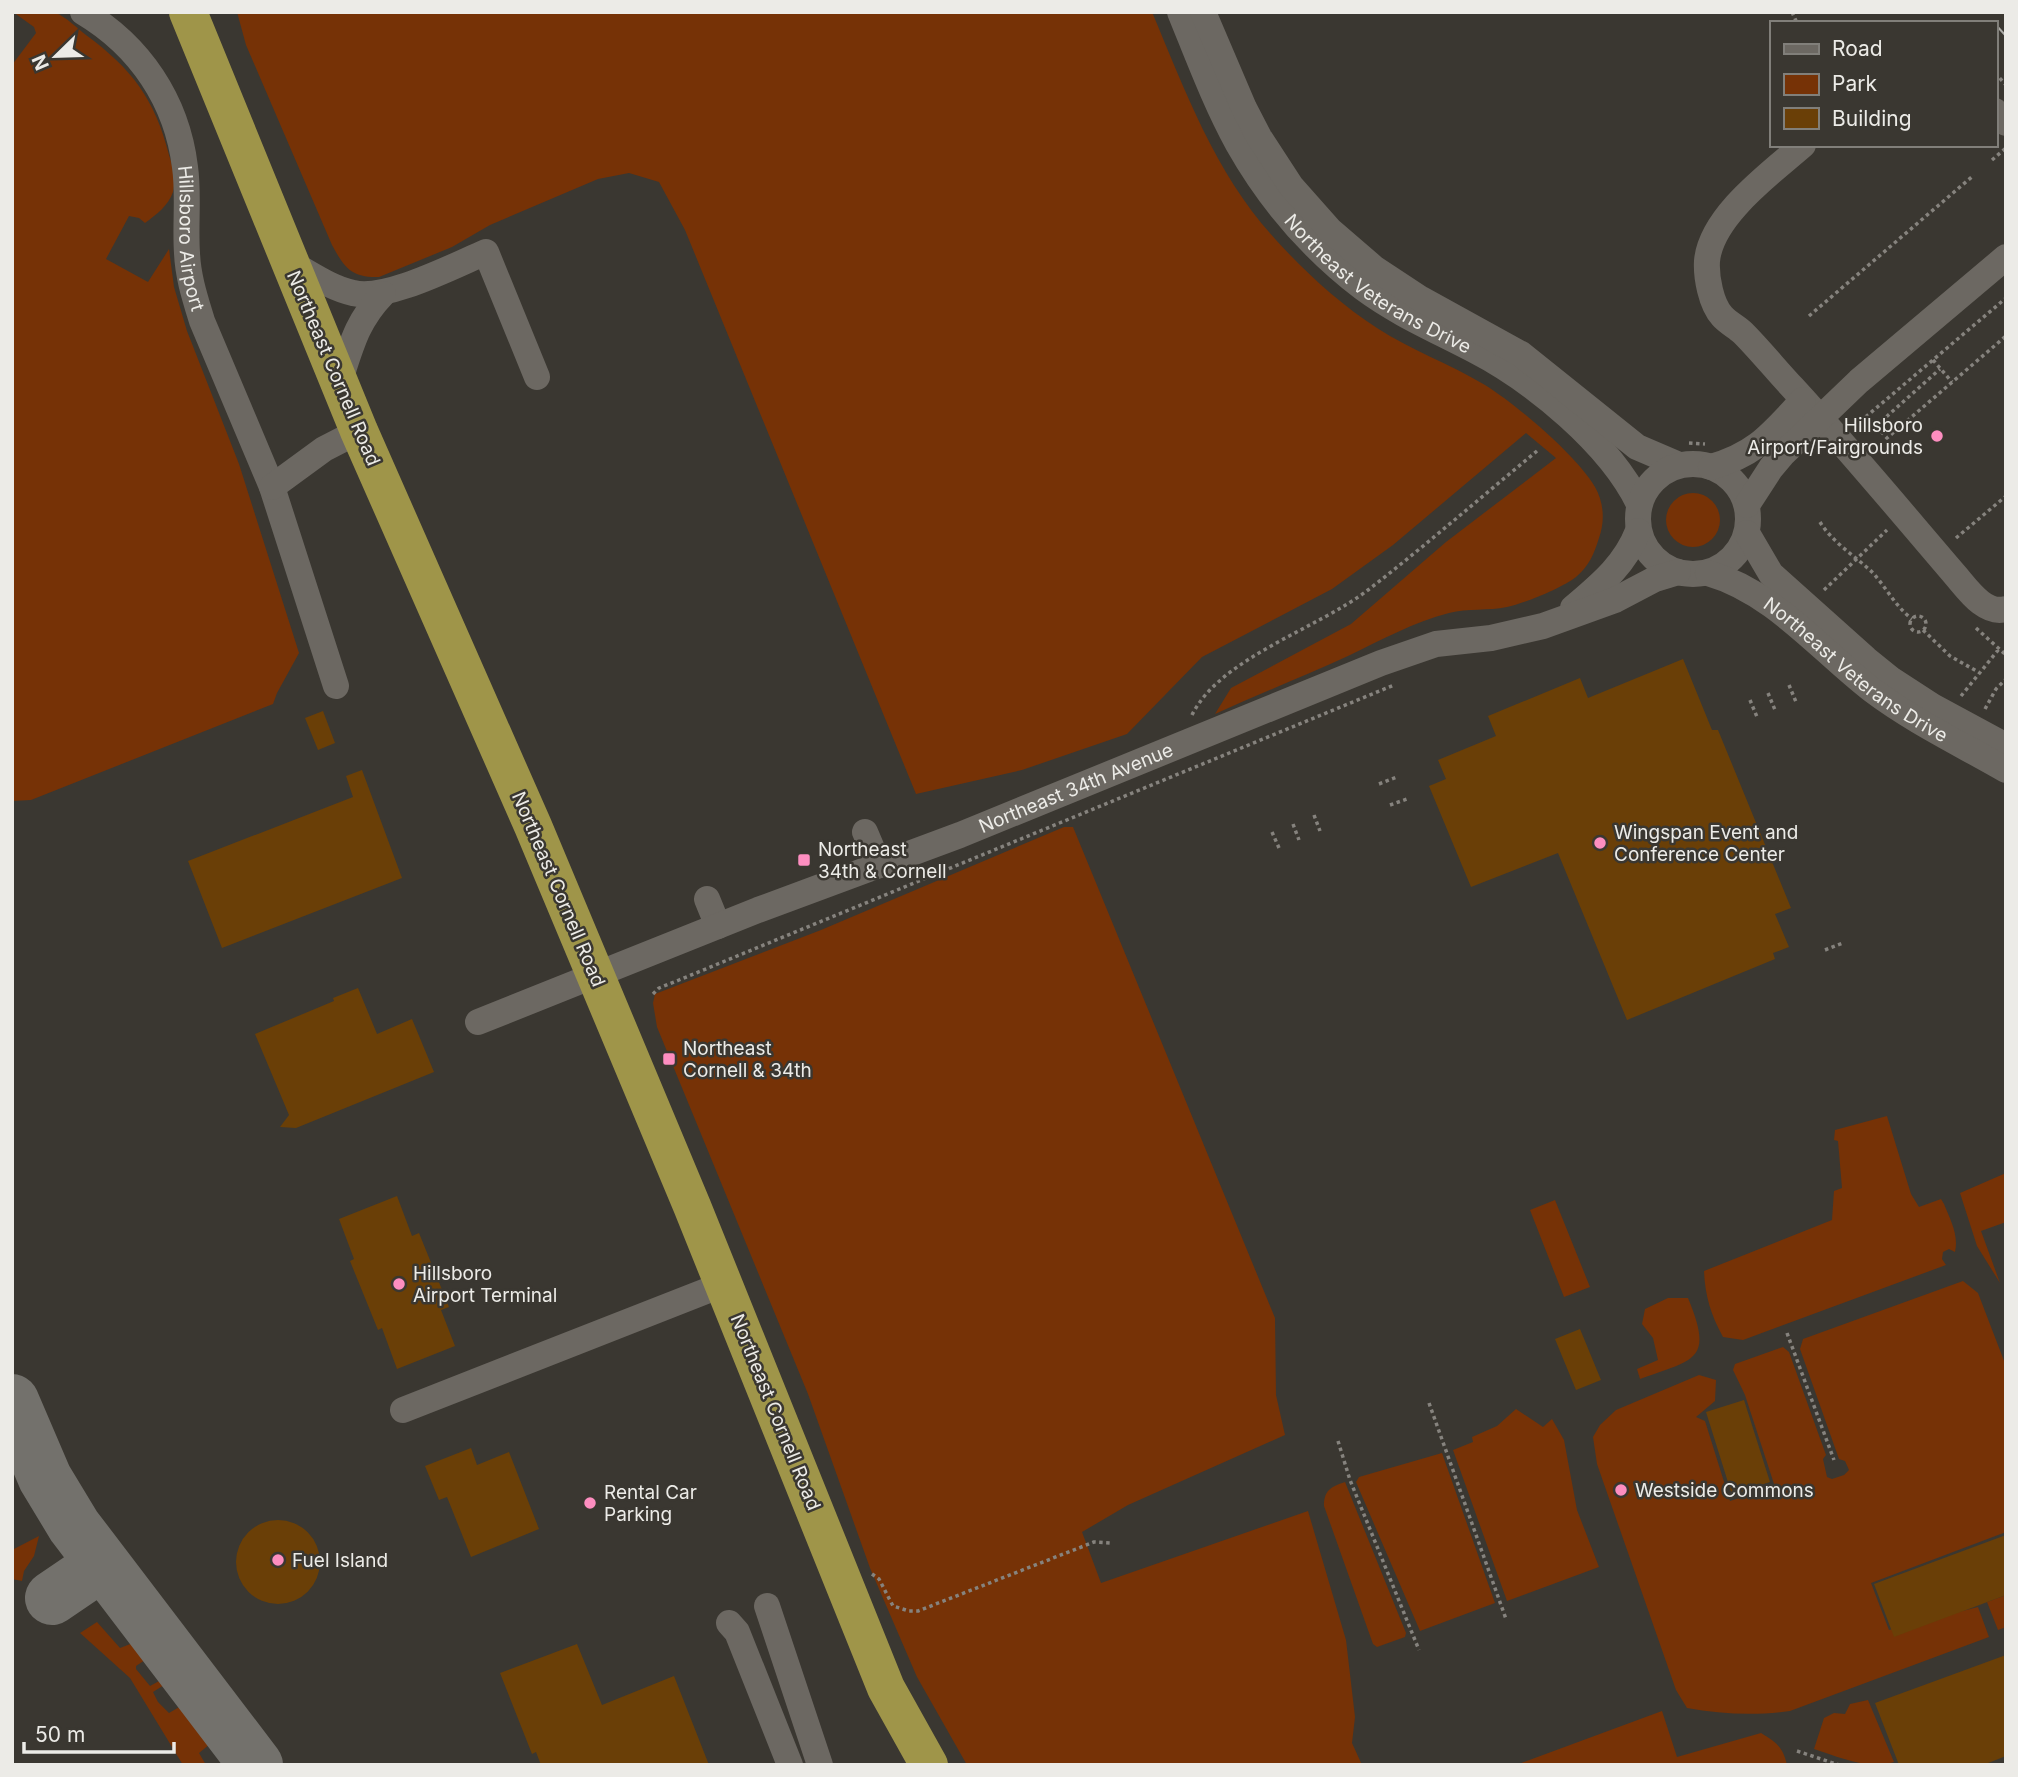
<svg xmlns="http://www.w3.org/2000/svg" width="2018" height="1777" viewBox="0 0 2018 1777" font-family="Inter,sans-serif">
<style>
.green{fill:#763206}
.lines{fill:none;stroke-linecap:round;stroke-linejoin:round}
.taxiway{stroke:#73716c;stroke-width:54}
.building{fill:#6a3f07}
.path{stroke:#86837e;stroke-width:3.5;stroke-dasharray:3.5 3.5;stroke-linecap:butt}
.minor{stroke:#6c6862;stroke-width:26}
.highway{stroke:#9f9549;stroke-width:38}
.tram{stroke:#acaba6;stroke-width:2}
.poi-dot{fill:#fd8ec0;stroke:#3a3731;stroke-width:2.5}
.labels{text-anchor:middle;stroke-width:5;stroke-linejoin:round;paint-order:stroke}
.street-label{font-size:19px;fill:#ecebe7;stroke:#3a3731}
.poi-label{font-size:19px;fill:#ecebe7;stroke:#3a3731;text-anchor:start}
</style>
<rect width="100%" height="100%" fill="#3a3731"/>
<path class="green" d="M13,12c12,0 31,-3 43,1 10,4 21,15 30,22 46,34 69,64 83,120 4,12 7,24 4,37 -5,14 -16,22 -28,31l-6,-5 -10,-2 -23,43 42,23 21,-33 5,38 13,44 52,133 60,189 -22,40 -4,11 -242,96 -19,1v-736l24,-32 -2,-6z
M237,12h915c34,81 64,163 124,228 30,33 64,64 101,88 34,22 73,36 108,57 32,20 91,70 110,102 9,16 10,34 4,51 -5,16 -10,28 -23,39 -14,11 -51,26 -69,30 -19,4 -39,1 -58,6 -35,9 -68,27 -101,43 -44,20 -89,38 -133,58l16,-26 120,-64 95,-82 110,-84 -30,-25 -133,112 -61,44 -130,68 -75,77 -105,36 -106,24 -231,-564 -26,-48 -30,-9 -31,6 -108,46 -38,22 -73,30c-28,1 -35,-10 -47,-32l-86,-200z
M1666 520a27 27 0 1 1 54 0a27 27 0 1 1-54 0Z
M1064,827h9l202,491 1,77 9,40 -157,70 -46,27 19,51 207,-72 38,129 9,77 -3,26 10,22h-395l-50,-88 -47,-109 -62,-174 -151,-367 -4,-24 2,-9 166,-64z
M1887,1116l24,78 8,13 22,-8 3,5c6,15 15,31 11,48l-6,-3 -6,3 -1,7 4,6 -203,75 -20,-3c-12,-22 -18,-41 -19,-66l128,-51 2,-29 8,-3 -4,-47 -4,-1 1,-10z
M2006,1173v49l-25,9 19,52 -23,-37 -17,-53z
M1555,1200l35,87 -26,10 -34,-87z
M1963,1281l15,12 28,73v166l-135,51 18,47 89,-23 11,30 -199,74c-34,5 -70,3 -103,-3l-11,-18 -79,-226 -4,-27 7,-12 16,-15 83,-35 17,5 -1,21 -19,16 9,4 25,80 45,-14 -30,-92 -12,-25 2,-6 48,-17 6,5 37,103 -3,4 4,18 5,2 12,-4 5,-5 -4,-9 -6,-2 -39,-110 3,-10z
M1668,1298h20c26,63 7,61 -48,81l-3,-10 21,-9 -5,-22 -11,-14 3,-15z
M1516,1409l27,18 9,-8 12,21 13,70 22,57 -92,34 -54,-151 20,-8 -1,-5 25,-11z
M1442,1453l53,150 -75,28 -64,-149 3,-5z
M1345,1482l61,151 -1,4 -28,10 -4,-3 -49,-138c0,-15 6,-19 21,-24z
M39,1536l-5,20 -10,15 -2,10 -10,-2v-29z
M2006,1595v32l-8,3 -11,-28z
M97,1622l23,26 13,-5 12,17 -9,6v3l14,17 11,-6 3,5 -11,7 5,10 11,11 12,-7 29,38 -11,9 7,12h-23l-53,-87 -50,-45z
M1868,1700l26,62c-27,8 -55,-5 -80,-13l10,-31 10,-5 11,1 5,-10z
M1662,1711l15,46 84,-24c15,9 22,14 26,32h-271z"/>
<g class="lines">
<path class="taxiway" d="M12,1401l33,77 29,48 182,239
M52,1598l50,-34"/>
</g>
<path class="building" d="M1683,659l29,71h6l73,178 -16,6 14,33 -16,6 2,6 -148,61 -69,-167 -87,34 -42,-101 17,-7 -8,-19 58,-24 -8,-20 92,-38 8,20z
M323,711l12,32 -17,7 -13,-32z
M362,770l40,108 -180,70 -34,-87 165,-64 -7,-21z
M358,988l19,46 35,-15 22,53 -138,56 -16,-1 9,-12 -34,-81 79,-33 -1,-3z
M397,1196l15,40 7,-3 30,74 -8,3 14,36 -58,23 -15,-41 -4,2 -28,-69 4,-2 -15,-40z
M1580,1329l21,51 -25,10 -21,-51z
M1744,1400l26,82 -38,13 -26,-83z
M471,1448l6,17 32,-13 30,77 -68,28 -24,-60 -8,3 -14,-34z
M236 1562a42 42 0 1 1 84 0a42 42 0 1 1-84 0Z
M2006,1535v60l-112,42 -20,-53z
M577,1644l25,61 72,-29 35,89h-168l-5,-13 -4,2 -32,-81z
M2006,1655v101l-23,9h-84l-24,-62z"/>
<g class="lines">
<path class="path" d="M1792,12l5,11
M1995,73l11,12
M1992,160l14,-12
M1809,316l165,-141
M1933,360l19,22
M1867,416l20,22 119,-102
M1855,426l151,-128
M1876,426l64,-57
M1689,443l16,1
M1820,522c12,20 35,34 52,50 14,15 23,34 40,47
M1956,538l50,-42
M1824,590l63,-60
M1910 624a8 8 0 1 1 16 0a8 8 0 1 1-16 0Z
M1976,628l30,27
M1923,630l27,26 30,17
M1789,685l7,17
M1768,693l7,17
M1961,696l38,-47
M1750,700l7,17
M1985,709l11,-20 10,-10
M1192,715c28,-57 125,-86 176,-125 57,-44 112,-92 169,-139
M1379,784l18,-7
M1390,805l17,-6
M1314,815l6,16
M1293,824l6,16
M1272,832l7,16
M1825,950l18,-7
M653,994l6,-6 20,-8 715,-295
M1787,1333l47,127
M1429,1403l77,216
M1338,1441l12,39 69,170
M872,1574l7,5 14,27 16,5h9l176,-69 16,1
M1797,1751l42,14"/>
<g class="minor">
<path id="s1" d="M83,12c57,34 94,89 102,155 4,28 0,58 2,86 1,24 8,45 15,68l70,166 64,199"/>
<path id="s2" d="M1180,12c18,44 35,90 58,132 31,55 74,105 125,144 35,26 73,42 111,62 60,31 136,94 165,154"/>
<path d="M1203,12l41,96 15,29 32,49 39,44 44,38 47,31 100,55 116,93 42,18"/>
<path d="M1995,111l11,12"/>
<path d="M1803,145c-32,28 -92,71 -96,116 -1,16 4,43 15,55 6,7 15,11 21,17 17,17 33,37 50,55 56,61 109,125 163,188 12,14 29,39 50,33"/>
<path d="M289,262c21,11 41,26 64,31 33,8 100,-27 133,-41l51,125"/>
<path d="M339,383c12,-36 17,-61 44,-89"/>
<circle cx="1693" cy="519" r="55"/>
<path d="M1711,467c46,-13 61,-34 92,-67"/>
<path d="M272,487l52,-38 35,-18"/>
<path d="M1747,505l24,-37 11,-13 77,-74 147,-124"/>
<path d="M1747,533l24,41 95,85 26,21 40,26 74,40"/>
<path id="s3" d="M1708,573c66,19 111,76 164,117 41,31 89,54 134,80"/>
<path d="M1573,608c27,-23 52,-43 65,-77"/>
<path d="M865,832l14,33"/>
<path d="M707,899l11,27"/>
<path id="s4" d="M478,1022l280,-112 202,-75 421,-172 55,-19 55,-6 52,-12 72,-26 40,-21 23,-7"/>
<path d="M403,1410l321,-126"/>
<path d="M767,1606l53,159"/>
<path d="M729,1623l8,9 53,133"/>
</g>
<path class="highway" d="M188,12l171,419 174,395 159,380 194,482 43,77"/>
<path class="tram" d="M1995,24l11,12"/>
</g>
<g class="poi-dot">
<circle cx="1937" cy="436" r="7"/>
<circle cx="1600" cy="843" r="7"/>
<rect x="797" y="853" width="14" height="14" rx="3.5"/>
<rect x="662" y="1052" width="14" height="14" rx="3.5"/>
<circle cx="399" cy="1284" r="7"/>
<circle cx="1621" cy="1490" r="7"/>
<circle cx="590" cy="1503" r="7"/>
<circle cx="278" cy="1560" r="7"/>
</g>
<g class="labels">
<g class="street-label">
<text dy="7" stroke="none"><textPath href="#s1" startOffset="264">Hillsboro Airport</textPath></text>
<text dy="7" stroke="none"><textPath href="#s2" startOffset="346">Northeast Veterans Drive</textPath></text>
<text transform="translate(334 368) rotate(67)" y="7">Northeast Cornell Road</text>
<text dy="7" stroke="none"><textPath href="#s3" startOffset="178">Northeast Veterans Drive</textPath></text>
<text dy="7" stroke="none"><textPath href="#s4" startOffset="642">Northeast 34th Avenue</textPath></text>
<text transform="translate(559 889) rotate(67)" y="7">Northeast Cornell Road</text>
<text transform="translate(776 1412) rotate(68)" y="7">Northeast Cornell Road</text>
</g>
<g class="poi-label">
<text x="1923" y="432" text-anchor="end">Hillsboro<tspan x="1923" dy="22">Airport/Fairgrounds</tspan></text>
<text x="1614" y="839">Wingspan Event and<tspan x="1614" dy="22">Conference Center</tspan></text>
<text x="818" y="856">Northeast<tspan x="818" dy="22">34th &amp; Cornell</tspan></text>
<text x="683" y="1055">Northeast<tspan x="683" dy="22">Cornell &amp; 34th</tspan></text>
<text x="413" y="1280">Hillsboro<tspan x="413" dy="22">Airport Terminal</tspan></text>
<text x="1635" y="1497">Westside Commons</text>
<text x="604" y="1499">Rental Car<tspan x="604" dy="22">Parking</tspan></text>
<text x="292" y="1567">Fuel Island</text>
</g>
</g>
<rect width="2018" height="1777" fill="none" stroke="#ecebe7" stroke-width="28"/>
<rect x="1770" y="21" width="228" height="126" fill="#3a3731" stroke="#817f7a" stroke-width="2"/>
<rect x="1784" y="44" width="35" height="10" fill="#6c6862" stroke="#817f7a" stroke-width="2"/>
<text x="1832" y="56" font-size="21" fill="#ecebe7">Road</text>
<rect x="1784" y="74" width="35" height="21" fill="#763206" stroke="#817f7a" stroke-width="2"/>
<text x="1832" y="91" font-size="21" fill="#ecebe7">Park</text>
<rect x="1784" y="108" width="35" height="21" fill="#6a3f07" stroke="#817f7a" stroke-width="2"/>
<text x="1832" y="126" font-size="21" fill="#ecebe7">Building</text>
<g transform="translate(56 56) rotate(247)" stroke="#3a3731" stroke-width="5" paint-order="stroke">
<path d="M0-5L12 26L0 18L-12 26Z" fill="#ecebe7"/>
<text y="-10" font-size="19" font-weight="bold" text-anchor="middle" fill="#ecebe7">N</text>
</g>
<path d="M24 1742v10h150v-10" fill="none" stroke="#ecebe7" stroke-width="3.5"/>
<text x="35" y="1742" font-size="21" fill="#ecebe7" stroke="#3a3731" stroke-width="5" paint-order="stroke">50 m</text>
</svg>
